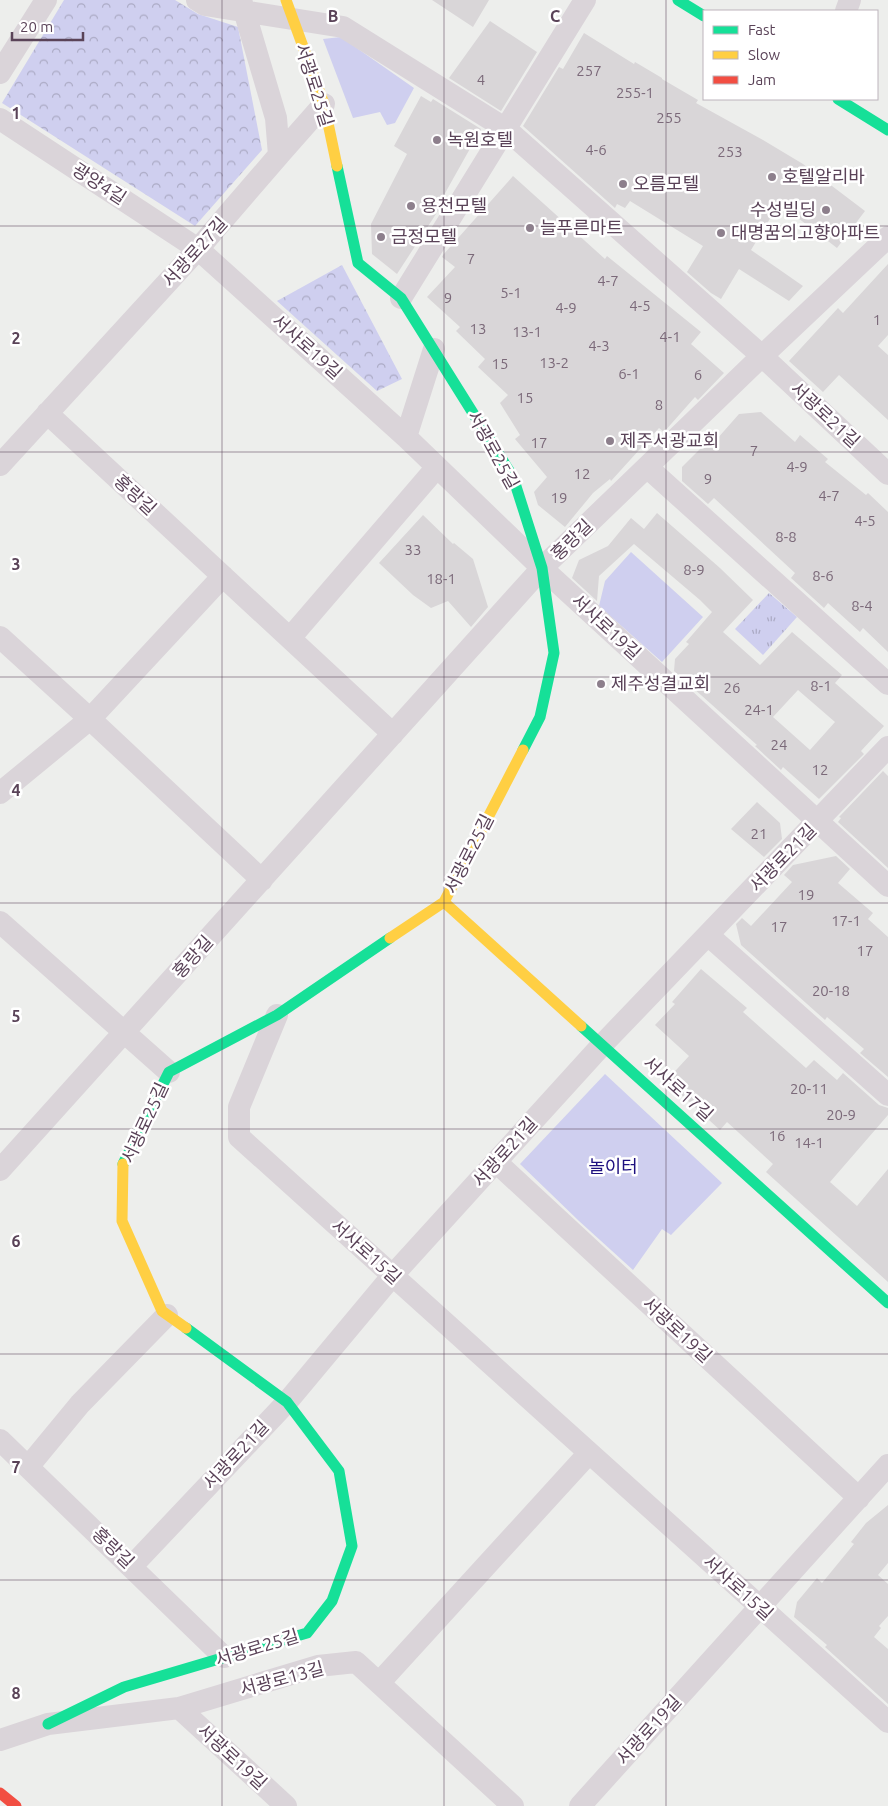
<svg xmlns="http://www.w3.org/2000/svg" width="888" height="1806" viewBox="0 0 888 1806" font-family="Ubuntu,'Noto Sans KR',sans-serif">
<style>
.grass{fill:url(#grass-tufts)}
.forest{fill:url(#forest-crowns)}
.green{fill:#cfcfef}
.building{fill:#d9d6d8;fill-rule:evenodd}
.lines{fill:none;stroke-linecap:round;stroke-linejoin:round}
.street{stroke:#dad4d9;stroke-width:22}
.fast{stroke:#16e098;stroke-width:11}
.slow{stroke:#ffcf43;stroke-width:11}
.jam{stroke:#f24e42;stroke-width:11}
.grid{fill:none;stroke:#5a4358;stroke-width:1;stroke-opacity:0.55}
.poi-dot{fill:#8d7f8c;stroke:#fff;stroke-width:2}
.labels{text-anchor:middle;stroke-width:5;stroke-linejoin:round;paint-order:stroke}
.number-label{font-size:15px;fill:#7b6979}
.street-label{font-size:18px;fill:#5a4358;stroke:#fff}
.poi-label{font-size:18px;fill:#5a4358;stroke:#fff;text-anchor:start}
.park-label{font-size:18px;fill:#1e107f;stroke:#fff}
.grid-label{font-size:16px;text-anchor:middle;font-weight:bold;fill:#5a4358;stroke:#fff;stroke-width:5;stroke-linejoin:round;paint-order:stroke}
</style>
<defs>
<pattern id="grass-tufts" width="24" height="20" patternUnits="userSpaceOnUse" patternTransform="scale(1.25)"><rect width="24" height="20" fill="#cfcfef"/><path d="M3 7l-1-3M5 7V3M7 7l1-3M15 17l-1-3M17 17v-4M19 17l1-3" fill="none" stroke="#abaac4"/></pattern>
<pattern id="forest-crowns" width="20" height="18" patternUnits="userSpaceOnUse" patternTransform="scale(1.25)"><rect width="20" height="18" fill="#cfcfef"/><path d="M2 6a3 3 0 1 1 6 0M12 15a3 3 0 1 1 6 0" fill="none" stroke="#abaac4"/></pattern>
</defs>
<rect width="100%" height="100%" fill="#edeeec"/>
<path class="grass" d="M769,593l28,24 -34,38 -28,-26z"/>
<path class="forest" d="M64,0h111l23,14 40,13 24,123 -67,76 -193,-123z
M342,265l60,114 -25,12 -100,-90z"/>
<path class="green" d="M341,37l73,51 -19,35 -8,2 -7,-13 -27,6 -30,-79z
M631,552l72,65 -41,45 -63,-56 6,-25z
M605,1074l117,109 -51,52 -9,-6 -29,41 -54,-49 -59,-57z"/>
<path class="building" d="M432,0h57l-16,27z
M490,21l47,31 -36,59 -52,-33z
M584,33l50,31 1,-2 27,16v1l36,21 -2,3 67,37 40,24 62,47 -28,37 -52,-40 -5,8 -6,-4 -23,38 52,36 -14,15 -50,-32 -18,30 -10,-6 -24,-21 16,-26 -73,-45 -5,7 -8,-4 -2,4 -92,-82 36,-59 4,2z
M421,96l10,6 2,-3 48,30 -37,66 3,2 -50,77 -25,-20 -1,-30 36,-70 -13,-8z
M513,176l92,83 2,-3 94,76 -10,12 33,29 -26,27 -3,-3 -31,35 -5,-4 -48,53 -1,-2 -17,14 -28,34 -27,-22 -4,-13 13,-15 -32,-38 5,-4 -20,-32 8,-8 -30,-28 7,-8 -29,-28 4,-4 -33,-30 28,-30 -13,-10 1,-2z
M888,264v71l-10,11 10,9v65l-49,-45 -16,17 -34,-31 49,-53 5,5z
M761,412l34,30 5,-7 28,24 -3,3 41,33 2,-2 20,19v140l-25,-24 -3,4 -32,-29 -4,5 -33,-30 4,-5 -81,-75 -6,6 -26,-23v-14l23,-23 4,4 30,-34z
M657,513l63,55 33,32 -30,32 37,33 32,-33 50,43 -7,8 49,43 -23,25 3,3 -45,45 -36,-32 -2,3 -26,-24 2,-1 -83,-74 1,-12 14,-15 -3,-2 26,-30 -12,-12 -66,-56 -35,32 -2,25 -25,-23 7,-18 29,-14 23,-28 13,11zM798,690l37,32 -25,28 -37,-33z
M423,515l30,29 1,-1 19,16 15,48 -17,20 -23,-26 -17,7 -18,-13 -34,-32z
M883,771l5,5v92l-50,-46 3,-4 -2,-1z
M757,802l23,21 2,16 -18,18 -33,-28z
M836,856l14,13 -12,14 35,30 -5,6 20,18v140l-28,-24 4,-4 -37,-32 -2,3 -84,-75 -5,-21 6,-6 9,8 41,-44 -8,-7 9,-10z
M701,969l46,39 -4,4 63,56 8,-8 23,20 6,-7 36,32 9,3v7l-58,67 27,24 31,-37v113l-122,-110 7,-8 -46,-42 -7,8 -54,-49 23,-25 -34,-31 20,-21 -3,-2z
M888,1505v58l-10,12 10,9v32l-9,10 2,2 -7,9 14,12v55l-63,-57 2,-2 -33,-28 3,-15 20,-24 5,5 32,-39 -3,-2 15,-19z"/>
<g class="lines">
<path class="street" d="M197,0l8,5 138,22 163,102 256,227 126,118
M846,11l4,-11
M0,73l46,-73
M0,119l198,130 208,188 136,131 346,318
M279,155l45,-51
M401,298l184,-298
M47,413l346,321
M406,437l28,-88
M0,465l198,-216 81,-94 -3,-37 -35,-118
M647,467l241,217
M0,637l90,82 172,161
M290,638l147,-171
M0,793l90,-74 133,-143
M0,922l169,150
M708,935l180,160
M277,1015l-38,92v30l649,585
M496,1162l363,336
M0,1170l542,-602 220,-212 126,-119
M0,1440l224,217
M28,1467l52,-63 87,-89
M132,1566l155,-164 106,-127 209,-230 286,-298
M379,1683l210,-230
M179,1708l107,98
M0,1740l48,-16 131,-16 139,-42 38,-4 157,144
M580,1806l308,-341"/>
<path class="fast" d="M678,0l26,16
M838,99l50,31
M337,166l21,97 43,35 112,179 29,91 12,85 -14,64 -17,33
M581,1026l307,277
M123,1164l46,-92 108,-57 113,-77
M48,1724l76,-37 183,-54 25,-32 20,-55 -13,-75 -52,-69 -101,-74"/>
<path class="slow" d="M286,0l38,104 13,62
M444,902l137,124
M390,938l54,-36 79,-152
M123,1164l-1,57 40,90 24,17"/>
<path class="jam" d="M0,1793l16,13"/>
</g>
<path class="grid" d="M222,0v1806M444,0v1806M666,0v1806M0,226h888M0,452h888M0,677h888M0,903h888M0,1129h888M0,1354h888M0,1580h888"/>
<g class="poi-dot">
<circle cx="437" cy="140" r="5"/>
<circle cx="772" cy="177" r="5"/>
<circle cx="623" cy="184" r="5"/>
<circle cx="411" cy="206" r="5"/>
<circle cx="826" cy="210" r="5"/>
<circle cx="530" cy="228" r="5"/>
<circle cx="721" cy="233" r="5"/>
<circle cx="381" cy="237" r="5"/>
<circle cx="610" cy="441" r="5"/>
<circle cx="601" cy="684" r="5"/>
</g>
<g class="labels">
<g class="number-label">
<text x="589" y="76">257</text>
<text x="481" y="85">4</text>
<text x="635" y="98">255-1</text>
<text x="669" y="123">255</text>
<text x="596" y="155">4-6</text>
<text x="730" y="157">253</text>
<text x="471" y="264">7</text>
<text x="608" y="286">4-7</text>
<text x="511" y="298">5-1</text>
<text x="448" y="303">9</text>
<text x="640" y="311">4-5</text>
<text x="566" y="313">4-9</text>
<text x="877" y="325">1</text>
<text x="478" y="334">13</text>
<text x="527" y="337">13-1</text>
<text x="670" y="342">4-1</text>
<text x="599" y="351">4-3</text>
<text x="554" y="368">13-2</text>
<text x="500" y="369">15</text>
<text x="629" y="379">6-1</text>
<text x="698" y="380">6</text>
<text x="525" y="403">15</text>
<text x="659" y="410">8</text>
<text x="539" y="448">17</text>
<text x="754" y="456">7</text>
<text x="797" y="472">4-9</text>
<text x="582" y="479">12</text>
<text x="708" y="484">9</text>
<text x="829" y="501">4-7</text>
<text x="559" y="503">19</text>
<text x="865" y="526">4-5</text>
<text x="786" y="542">8-8</text>
<text x="413" y="555">33</text>
<text x="694" y="575">8-9</text>
<text x="823" y="581">8-6</text>
<text x="441" y="584">18-1</text>
<text x="862" y="611">8-4</text>
<text x="821" y="691">8-1</text>
<text x="732" y="693">26</text>
<text x="759" y="715">24-1</text>
<text x="779" y="750">24</text>
<text x="820" y="775">12</text>
<text x="759" y="839">21</text>
<text x="806" y="900">19</text>
<text x="846" y="926">17-1</text>
<text x="779" y="932">17</text>
<text x="865" y="956">17</text>
<text x="831" y="996">20-18</text>
<text x="809" y="1094">20-11</text>
<text x="841" y="1120">20-9</text>
<text x="777" y="1141">16</text>
<text x="809" y="1148">14-1</text>
</g>
<g class="street-label">
<text transform="translate(314 85) rotate(72)" y="6">서광로25길</text>
<text transform="translate(99 184) rotate(33)" y="6">광양4길</text>
<text transform="translate(195 252) rotate(-48)" y="6">서광로27길</text>
<text transform="translate(307 347) rotate(42)" y="6">서사로19길</text>
<text transform="translate(825 415) rotate(43)" y="6">서광로21길</text>
<text transform="translate(493 450) rotate(61)" y="6">서광로25길</text>
<text transform="translate(135 495) rotate(43)" y="6">홍랑길</text>
<text transform="translate(572 540) rotate(-44)" y="6">홍랑길</text>
<text transform="translate(606 627) rotate(43)" y="6">서사로19길</text>
<text transform="translate(469 854) rotate(-63)" y="6">서광로25길</text>
<text transform="translate(783 858) rotate(-46)" y="6">서광로21길</text>
<text transform="translate(193 957) rotate(-48)" y="6">홍랑길</text>
<text transform="translate(678 1089) rotate(42)" y="6">서사로17길</text>
<text transform="translate(145 1123) rotate(-65)" y="6">서광로25길</text>
<text transform="translate(505 1152) rotate(-48)" y="6">서광로21길</text>
<text transform="translate(366 1252) rotate(42)" y="6">서사로15길</text>
<text transform="translate(677 1330) rotate(43)" y="6">서광로19길</text>
<text transform="translate(236 1455) rotate(-47)" y="6">서광로21길</text>
<text transform="translate(113 1548) rotate(44)" y="6">홍랑길</text>
<text transform="translate(738 1588) rotate(42)" y="6">서사로15길</text>
<text transform="translate(257 1648) rotate(-17)" y="6">서광로25길</text>
<text transform="translate(282 1679) rotate(-15)" y="6">서광로13길</text>
<text transform="translate(649 1730) rotate(-48)" y="6">서광로19길</text>
<text transform="translate(232 1757) rotate(43)" y="6">서광로19길</text>
</g>
<g class="poi-label">
<text x="447" y="146">녹원호텔</text>
<text x="782" y="183">호텔알리바</text>
<text x="633" y="190">오름모텔</text>
<text x="421" y="212">용천모텔</text>
<text x="816" y="216" text-anchor="end">수성빌딩</text>
<text x="540" y="234">늘푸른마트</text>
<text x="731" y="239">대명꿈의고향아파트</text>
<text x="391" y="243">금정모텔</text>
<text x="620" y="447">제주서광교회</text>
<text x="611" y="690">제주성결교회</text>
</g>
<g class="park-label">
<text x="613" y="1173">놀이터</text>
</g>
</g>
<g class="grid-label">
<text x="333" y="22">B</text>
<text x="555" y="22">C</text>
<text x="16" y="119">1</text>
<text x="16" y="344">2</text>
<text x="16" y="570">3</text>
<text x="16" y="796">4</text>
<text x="16" y="1022">5</text>
<text x="16" y="1247">6</text>
<text x="16" y="1473">7</text>
<text x="16" y="1699">8</text>
</g>
<rect x="703" y="10" width="175" height="90" fill="#ffffff" stroke="#bdb4bc"/>
<rect x="713" y="26" width="25" height="8" fill="#16e098" stroke="#bdb4bc"/>
<text x="748" y="35" font-size="15" fill="#5a4358">Fast</text>
<rect x="713" y="51" width="25" height="8" fill="#ffcf43" stroke="#bdb4bc"/>
<text x="748" y="60" font-size="15" fill="#5a4358">Slow</text>
<rect x="713" y="76" width="25" height="8" fill="#f24e42" stroke="#bdb4bc"/>
<text x="748" y="85" font-size="15" fill="#5a4358">Jam</text>
<path d="M12 32v8h71v-8" fill="none" stroke="#5a4358" stroke-width="2.5"/>
<text x="20" y="32" font-size="15" fill="#5a4358" stroke="#ffffff" stroke-width="4" paint-order="stroke">20 m</text>
</svg>
